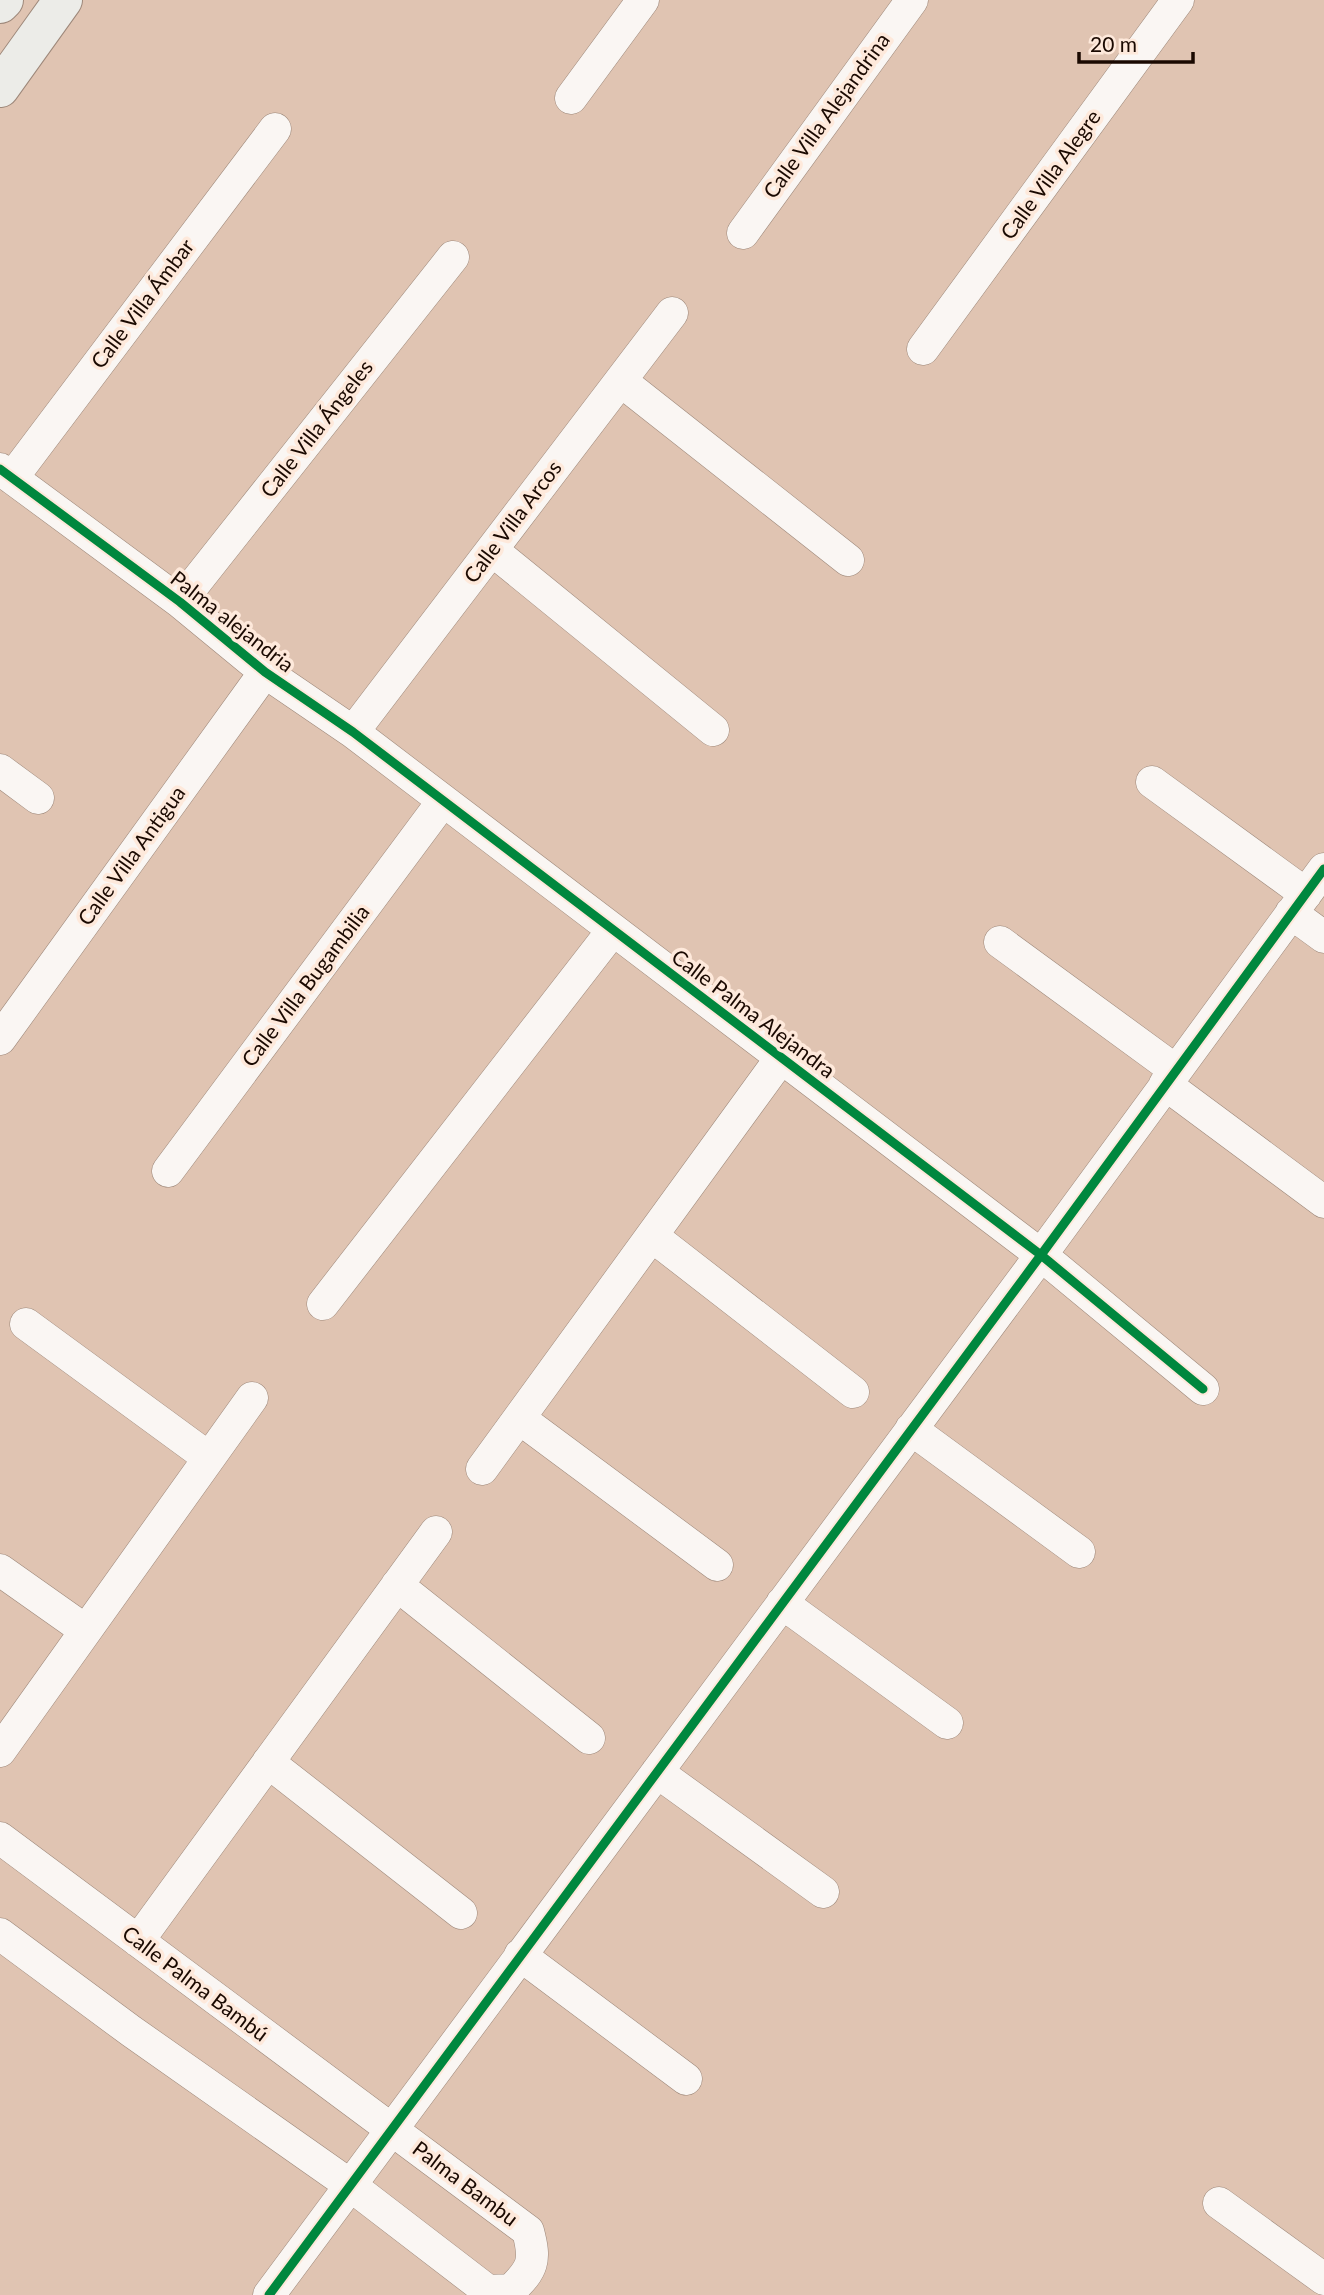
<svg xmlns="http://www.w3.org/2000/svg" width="1324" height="2295" viewBox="0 0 1324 2295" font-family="Lato,sans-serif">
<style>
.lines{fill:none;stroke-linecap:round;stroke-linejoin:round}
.street-casing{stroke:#9d887a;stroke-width:33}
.secondary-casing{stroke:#9d887a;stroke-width:40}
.street{stroke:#faf6f3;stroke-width:32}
.secondary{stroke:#ecece8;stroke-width:38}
.cycleway-casing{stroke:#fee9db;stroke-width:13}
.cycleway{stroke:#00873e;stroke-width:9}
.labels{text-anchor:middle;stroke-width:7;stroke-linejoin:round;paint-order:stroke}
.street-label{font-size:21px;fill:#1a0901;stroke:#fee9db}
</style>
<rect width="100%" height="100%" fill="#e0c4b2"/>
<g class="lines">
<g class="street-casing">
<path id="street" d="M571,98l72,-98
M743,233l169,-233
M923,349l255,-349
M621,381l227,179
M0,469l180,133 85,70 88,60 688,523 162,134
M12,478l263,-349
M492,550l221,180
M180,602l273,-345
M353,732l319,-419
M0,770l38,28
M1152,782l154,112
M1291,913l33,24
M1000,942l175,128
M0,1039l265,-367
M1165,1084l159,118
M168,1171l275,-370
M652,1236l201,156
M323,1304l290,-374
M26,1324l183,134
M519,1418l198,147
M911,1429l168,123
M482,1469l299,-411
M0,1570l85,60
M397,1585l192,153
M782,1603l165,120
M0,1751l252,-353
M268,1762l193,151
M657,1772l166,120
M0,1838l528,393c8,30 5,38 -17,59l-23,1 -138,-106 -219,-154 -131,-97
M138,1941l298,-409
M520,1955l166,124
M1219,2203l105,76
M269,2295l772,-1040 283,-386"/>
</g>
<g class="secondary-casing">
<path id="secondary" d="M0,4l4,-4
M0,88l63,-88"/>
</g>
<use href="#street" class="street"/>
<use href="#secondary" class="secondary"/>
<g class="cycleway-casing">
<path id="cycleway" d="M0,469l180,133 85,70 88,60 688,523 162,134
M269,2295l772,-1040 283,-386"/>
</g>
<use href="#cycleway" class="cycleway"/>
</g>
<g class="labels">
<g class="street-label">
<text transform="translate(827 116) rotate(-54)" y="7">Calle Villa Alejandrina</text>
<text transform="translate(1051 175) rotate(-54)" y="7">Calle Villa Alegre</text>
<text transform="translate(143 304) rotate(-53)" y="7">Calle Villa Ámbar</text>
<text transform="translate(317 429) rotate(-52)" y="7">Calle Villa Ángeles</text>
<text transform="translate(513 522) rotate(-53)" y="7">Calle Villa Arcos</text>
<text transform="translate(232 622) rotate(38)" y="7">Palma alejandria</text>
<text transform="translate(132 856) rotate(-54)" y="7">Calle Villa Antigua</text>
<text transform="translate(306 986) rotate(-53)" y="7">Calle Villa Bugambilia</text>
<text transform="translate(753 1014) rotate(37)" y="7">Calle Palma Alejandra</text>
<text transform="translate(195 1984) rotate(37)" y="7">Calle Palma Bambú</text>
<text transform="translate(465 2184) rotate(37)" y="7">Palma Bambu</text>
</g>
</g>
<path d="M1079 52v10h114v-10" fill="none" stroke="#1a0901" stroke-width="3.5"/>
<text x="1090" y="52" font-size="21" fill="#1a0901" stroke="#fee9db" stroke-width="5" paint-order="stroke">20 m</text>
</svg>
